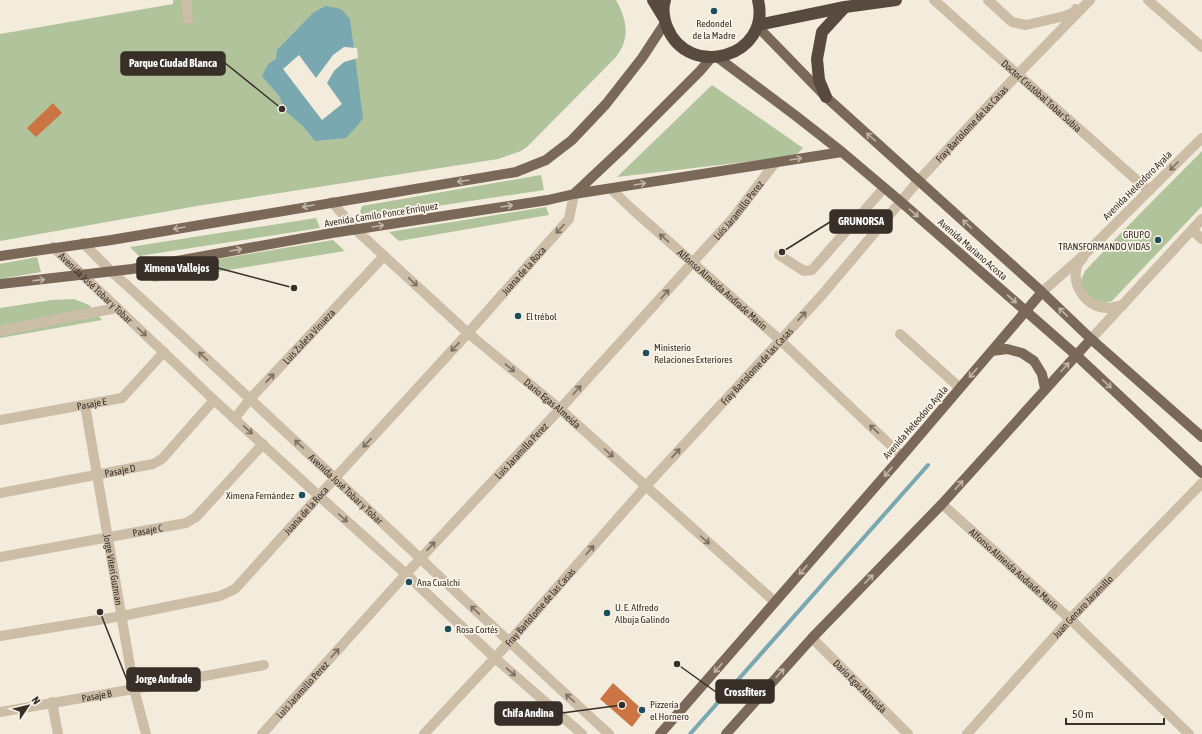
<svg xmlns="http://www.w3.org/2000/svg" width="1202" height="734" viewBox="0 0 1202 734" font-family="'Asap Condensed',sans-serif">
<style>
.green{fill:#b1c39b}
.water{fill:#7aa8b1}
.pier{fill:#f3ebdc}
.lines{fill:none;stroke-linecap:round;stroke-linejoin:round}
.stream{stroke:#7aa8b1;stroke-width:4}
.building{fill:#ca7543}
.minor{stroke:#ccbda7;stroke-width:10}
.major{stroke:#7a6859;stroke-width:10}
.highway{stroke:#594a3f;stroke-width:12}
.oneway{stroke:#c0b5a8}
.oneway2{stroke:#7b6f61}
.poi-dot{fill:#1c4f5b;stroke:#faf4e9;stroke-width:1.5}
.labels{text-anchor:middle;stroke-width:3.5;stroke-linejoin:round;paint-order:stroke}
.poi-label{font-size:10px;fill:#382f28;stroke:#faf4e9;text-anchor:start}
.street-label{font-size:10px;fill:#382f28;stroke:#faf4e9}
.leader{fill:none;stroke:#382f28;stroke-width:1.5}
.callout-dot{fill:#382f28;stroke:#faf4e9;stroke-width:1.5}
.callout{fill:#382f28;stroke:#382f28;stroke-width:1.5}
.callout-label{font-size:11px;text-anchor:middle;font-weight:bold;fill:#fff}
</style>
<rect width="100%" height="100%" fill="#f3ebdc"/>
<path class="green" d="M173,0h443c11,20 15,39 -1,58l-87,88 -7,5 -23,8 -301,47 -197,35v-207l173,-30z
M712,85l91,63 -8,8 -178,21z
M1202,151v55l-90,95 -7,2 -17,-5 -8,-16 5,-11 34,-36z
M541,175l3,15 -180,27 -4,-5 2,-6z
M546,207l3,8 -150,26 -10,-9z
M316,218l4,10 -181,28 -9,-9z
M333,240l12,11 -191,31 -8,-5v-6z
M37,257l4,15 -41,7v-15z
M74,299l15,6 13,15 -102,18v-30l52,-8z"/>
<path class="water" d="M326,6l15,3 9,10 13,99 -4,6 -13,14 -31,3 -13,-16 -18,-15 -4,-13 -18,-21 6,-12 8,-5 1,-9 37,-38z"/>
<path class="pier" d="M344,47l13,1 1,10 -14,4 -10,9 -7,12 15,21 -20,16 -39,-51 16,-14 17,23 17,-23z"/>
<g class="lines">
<path class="stream" d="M690,734l238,-269"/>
</g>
<path class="building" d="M53,103l9,10 -26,24 -9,-9z
M613,683l31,28 -12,16 -32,-28z"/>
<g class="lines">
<g class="minor">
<path d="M186,0l2,19"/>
<path id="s1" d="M934,0l215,191"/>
<path d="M988,0l24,22 14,3 39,-9 9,-4 2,-3"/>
<path d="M1148,0l54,47"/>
<path id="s2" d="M611,189l21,20 148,131 122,116"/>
<path id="s3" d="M332,202l24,28 112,103 92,76 215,193"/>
<path d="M1192,230l10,9"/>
<path id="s4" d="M83,243l28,28c168,152 331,310 498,463"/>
<path id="s5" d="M53,247l161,153 105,96 87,78 89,84 87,76"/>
<path d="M779,255l25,16 8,-1 72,-82"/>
<path d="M1083,258c-2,2 -5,5 -6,8 -6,20 10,42 31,42 4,0 10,-2 15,-3"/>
<path d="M1042,292l44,-39 116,-115"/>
<path d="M0,331l63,-13 54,-10"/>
<path d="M900,334l60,54"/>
<path d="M1091,339l111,-120"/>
<path id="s6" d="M85,405l49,284 12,45"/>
<path id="s7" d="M235,418l15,-19 134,-143"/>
<path id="s8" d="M0,420l122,-22 42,-46"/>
<path id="s9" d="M0,493l153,-29 9,-5 52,-59"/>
<path id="s10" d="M942,504l128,115 119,115"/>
<path id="s11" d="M0,557l186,-34 10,-6 67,-73"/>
<path id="s12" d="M0,636l122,-20 98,-20 15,-7 100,-111 133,-145 101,-114 5,-25"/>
<path id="s13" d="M812,638l96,96"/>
<path d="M52,702l6,32"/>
<path id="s14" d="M0,712l134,-23 130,-24"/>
<path id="s15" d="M262,734l144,-160 154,-165 173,-191 42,-55"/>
<path id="s16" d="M424,734l71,-76 151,-172 176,-191 97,-115 99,-106 72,-74"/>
<path id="s17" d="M967,734l103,-115 132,-136"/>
</g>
<path class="major" d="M758,27l68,70 216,195 49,47 111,98
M717,57l79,59 46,36 58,49 176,154 126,118
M574,194l50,-47 76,-76 11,-13
M0,256l111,-16 405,-68 30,-12 26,-20 34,-36 36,-46 23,-35
M0,284l132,-15 200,-36 216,-33 26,-6 268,-42
M992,351l15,-2 15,4 12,8 8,13 3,15
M660,734l242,-278 140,-164
M726,734l86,-96 130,-134 149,-165"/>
<path class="highway" d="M653,0l11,18
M665,0c-3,9 -1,19 2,27 22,54 105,29 91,-27
M758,25l87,-18 51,-7
M826,97l-7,-17 -2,-21 5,-27 23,-25"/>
</g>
<defs><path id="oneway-shaft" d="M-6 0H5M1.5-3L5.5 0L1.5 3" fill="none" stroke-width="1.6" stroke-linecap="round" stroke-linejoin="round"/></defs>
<g class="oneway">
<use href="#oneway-shaft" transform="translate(871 137) rotate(-138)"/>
<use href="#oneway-shaft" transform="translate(796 159) rotate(-9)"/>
<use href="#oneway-shaft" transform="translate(463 181) rotate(171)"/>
<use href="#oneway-shaft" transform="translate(640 184) rotate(-9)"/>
<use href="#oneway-shaft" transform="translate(308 206) rotate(170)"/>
<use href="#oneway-shaft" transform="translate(507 206) rotate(-9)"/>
<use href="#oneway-shaft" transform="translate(914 213) rotate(41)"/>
<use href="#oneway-shaft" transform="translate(967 224) rotate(-138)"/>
<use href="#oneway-shaft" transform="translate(378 226) rotate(-9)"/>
<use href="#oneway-shaft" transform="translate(179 228) rotate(170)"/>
<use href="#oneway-shaft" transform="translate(236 250) rotate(-10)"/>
<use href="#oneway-shaft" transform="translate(39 280) rotate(-7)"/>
<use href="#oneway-shaft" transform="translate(1012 299) rotate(41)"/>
<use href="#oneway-shaft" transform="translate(1063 312) rotate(-136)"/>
<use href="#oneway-shaft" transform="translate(1065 367) rotate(-48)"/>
<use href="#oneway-shaft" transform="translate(973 373) rotate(131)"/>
<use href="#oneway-shaft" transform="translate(1107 384) rotate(43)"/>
<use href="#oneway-shaft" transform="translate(888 472) rotate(131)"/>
<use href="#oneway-shaft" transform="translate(959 485) rotate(-48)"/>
<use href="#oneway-shaft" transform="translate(803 570) rotate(131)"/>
<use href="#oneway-shaft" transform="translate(869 579) rotate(-46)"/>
<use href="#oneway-shaft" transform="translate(718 668) rotate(131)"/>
<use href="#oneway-shaft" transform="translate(780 673) rotate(-48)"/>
</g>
<g class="oneway2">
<use href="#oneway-shaft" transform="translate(1174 166) rotate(135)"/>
<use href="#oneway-shaft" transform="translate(560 229) rotate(132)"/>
<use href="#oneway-shaft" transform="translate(664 238) rotate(-139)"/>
<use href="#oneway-shaft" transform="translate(413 282) rotate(43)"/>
<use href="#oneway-shaft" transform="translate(665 294) rotate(-48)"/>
<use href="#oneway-shaft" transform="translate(802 316) rotate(-47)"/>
<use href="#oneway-shaft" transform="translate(142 332) rotate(43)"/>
<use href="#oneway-shaft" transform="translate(455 347) rotate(133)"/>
<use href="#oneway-shaft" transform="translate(203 356) rotate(-137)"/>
<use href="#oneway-shaft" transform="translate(510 368) rotate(40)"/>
<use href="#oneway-shaft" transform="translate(270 378) rotate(-47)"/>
<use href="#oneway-shaft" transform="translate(577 390) rotate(-48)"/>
<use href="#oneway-shaft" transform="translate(874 429) rotate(-137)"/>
<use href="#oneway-shaft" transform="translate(248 430) rotate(43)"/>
<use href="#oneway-shaft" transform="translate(367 443) rotate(133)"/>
<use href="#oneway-shaft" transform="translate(299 444) rotate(-137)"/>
<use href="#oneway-shaft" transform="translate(609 453) rotate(42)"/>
<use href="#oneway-shaft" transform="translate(676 453) rotate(-47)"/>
<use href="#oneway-shaft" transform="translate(343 518) rotate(42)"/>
<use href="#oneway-shaft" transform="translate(705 540) rotate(42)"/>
<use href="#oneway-shaft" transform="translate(431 546) rotate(-47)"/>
<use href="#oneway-shaft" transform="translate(590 550) rotate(-49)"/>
<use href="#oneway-shaft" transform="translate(475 610) rotate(-136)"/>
<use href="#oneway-shaft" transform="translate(335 653) rotate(-48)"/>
<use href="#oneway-shaft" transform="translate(511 672) rotate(41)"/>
<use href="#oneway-shaft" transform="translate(570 698) rotate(-138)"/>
</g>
<g class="poi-dot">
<circle cx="714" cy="11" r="4"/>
<circle cx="1158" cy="240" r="4"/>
<circle cx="518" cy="316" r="4"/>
<circle cx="646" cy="353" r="4"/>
<circle cx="302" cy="495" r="4"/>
<circle cx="409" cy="582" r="4"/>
<circle cx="607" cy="613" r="4"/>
<circle cx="448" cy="629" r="4"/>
<circle cx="642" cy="710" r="4"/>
</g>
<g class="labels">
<g class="poi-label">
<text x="714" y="27" text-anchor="middle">Redondel<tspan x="714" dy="12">de la Madre</tspan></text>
<text x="1150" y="238" text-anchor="end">GRUPO<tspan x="1150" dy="12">TRANSFORMANDO VIDAS</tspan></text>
<text x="526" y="320">El trébol</text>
<text x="654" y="351">Ministerio<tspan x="654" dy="12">Relaciones Exteriores</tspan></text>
<text x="294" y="499" text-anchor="end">Ximena Fernández</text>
<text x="417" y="586">Ana Cualchi</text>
<text x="615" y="611">U. E. Alfredo<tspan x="615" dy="12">Albuja Galindo</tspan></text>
<text x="456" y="633">Rosa Cortés</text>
<text x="650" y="708">Pizzeria<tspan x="650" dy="12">el Hornero</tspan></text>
</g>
<g class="street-label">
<text dy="4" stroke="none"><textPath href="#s1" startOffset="144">Doctor Cristóbal Tobar Subia</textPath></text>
<text dy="4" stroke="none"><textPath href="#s16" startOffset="820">Fray Bartolome de las Casas</textPath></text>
<text transform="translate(1137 185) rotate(-45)" y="4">Avenida Heleodoro Ayala</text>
<text dy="4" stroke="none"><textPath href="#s15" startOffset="708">Luis Jaramillo Perez</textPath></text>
<text transform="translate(381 214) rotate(-9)" y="4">Avenida Camilo Ponce Enriquez</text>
<text transform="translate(973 249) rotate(41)" y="4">Avenida Mariano Acosta</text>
<text dy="4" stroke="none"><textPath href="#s12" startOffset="670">Juana de la Roca</textPath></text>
<text dy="4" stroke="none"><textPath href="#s5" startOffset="59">Avenida José Tobar y Tobar</textPath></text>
<text dy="4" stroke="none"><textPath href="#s2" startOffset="150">Alfonso Almeida Andrade Marin</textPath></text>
<text dy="4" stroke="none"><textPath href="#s7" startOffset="110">Luis Zuleta Vinueza</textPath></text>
<text dy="4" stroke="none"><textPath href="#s16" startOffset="496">Fray Bartolome de las Casas</textPath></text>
<text dy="4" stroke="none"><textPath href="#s8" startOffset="93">Pasaje E</textPath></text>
<text dy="4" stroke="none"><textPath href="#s3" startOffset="299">Dario Egas Almeida</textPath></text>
<text transform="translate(915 422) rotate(-49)" y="4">Avenida Heleodoro Ayala</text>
<text dy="4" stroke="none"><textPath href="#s15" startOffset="384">Luis Jaramillo Perez</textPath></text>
<text dy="4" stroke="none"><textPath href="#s9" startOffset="122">Pasaje D</textPath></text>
<text dy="4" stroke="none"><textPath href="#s4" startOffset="360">Avenida José Tobar y Tobar</textPath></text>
<text dy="4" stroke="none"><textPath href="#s12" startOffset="346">Juana de la Roca</textPath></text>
<text dy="4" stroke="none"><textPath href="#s11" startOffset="150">Pasaje C</textPath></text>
<text dy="4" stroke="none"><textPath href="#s10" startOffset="97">Alfonso Almeida Andrade Marin</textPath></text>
<text dy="4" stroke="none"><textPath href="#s6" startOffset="167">Jorge Viteri Guzman</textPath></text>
<text dy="4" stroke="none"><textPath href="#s16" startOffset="172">Fray Bartolome de las Casas</textPath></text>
<text dy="4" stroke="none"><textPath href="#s17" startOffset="172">Juan Genaro Jaramillo</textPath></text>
<text dy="4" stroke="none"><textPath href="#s13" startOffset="68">Dario Egas Almeida</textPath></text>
<text dy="4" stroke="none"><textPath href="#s15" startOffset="60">Luis Jaramillo Perez</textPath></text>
<text dy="4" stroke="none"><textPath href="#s14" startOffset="98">Pasaje B</textPath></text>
</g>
</g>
<path class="leader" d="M282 109L225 63M782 252L830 222M294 288L218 268M100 612L127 680M677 664L716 692M622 705L562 713"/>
<g class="callout-dot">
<circle cx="282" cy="109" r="4"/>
<circle cx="782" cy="252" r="4"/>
<circle cx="294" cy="288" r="4"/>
<circle cx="100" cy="612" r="4"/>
<circle cx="677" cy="664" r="4"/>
<circle cx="622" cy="705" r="4"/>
</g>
<g class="callout">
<rect x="121" y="52" width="104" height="23" rx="4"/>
<rect x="830" y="210" width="62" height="23" rx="4"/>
<rect x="137" y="257" width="81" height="23" rx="4"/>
<rect x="127" y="668" width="73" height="23" rx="4"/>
<rect x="716" y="680" width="58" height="23" rx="4"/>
<rect x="495" y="702" width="67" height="23" rx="4"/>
</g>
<g class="callout-label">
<text x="173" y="67">Parque Ciudad Blanca</text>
<text x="861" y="225">GRUNORSA</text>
<text x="177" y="272">Ximena Vallejos</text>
<text x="164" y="683">Jorge Andrade</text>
<text x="745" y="696">Crossfiters</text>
<text x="528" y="717">Chifa Andina</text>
</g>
<g transform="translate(28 706) rotate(55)" stroke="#faf4e9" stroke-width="3" paint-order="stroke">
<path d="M0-3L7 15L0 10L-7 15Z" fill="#382f28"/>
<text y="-6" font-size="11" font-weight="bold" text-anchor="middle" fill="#382f28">N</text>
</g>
<path d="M1066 718v6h98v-6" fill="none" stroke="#382f28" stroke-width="2"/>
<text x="1072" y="718" font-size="12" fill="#382f28" stroke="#faf4e9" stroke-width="3" paint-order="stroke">50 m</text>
</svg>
